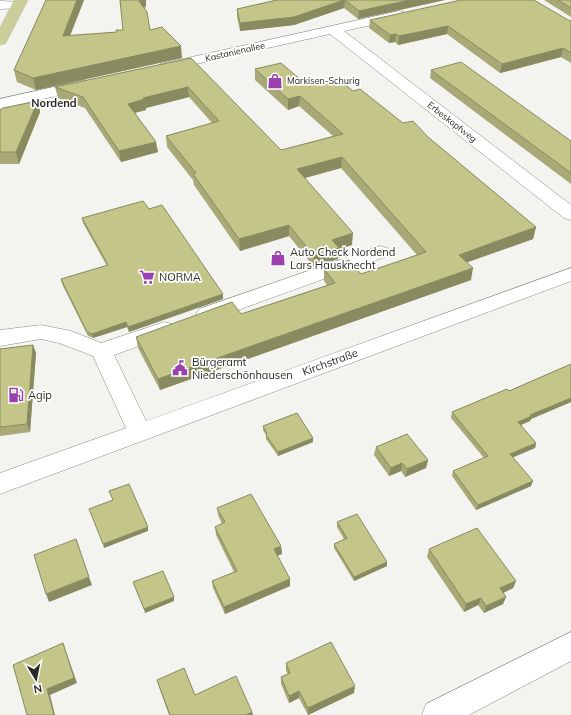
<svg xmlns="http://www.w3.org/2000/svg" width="571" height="715" viewBox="0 0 571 715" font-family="Mulish,sans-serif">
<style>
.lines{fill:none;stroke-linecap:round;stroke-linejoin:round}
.minor-casing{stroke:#878783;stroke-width:1}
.major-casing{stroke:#d0d0cf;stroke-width:1}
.minor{fill:#fff;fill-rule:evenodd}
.major{fill:#cbcd9b;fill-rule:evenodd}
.wall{fill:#a8a976}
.shaded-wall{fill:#888a60}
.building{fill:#c3c589;stroke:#888a60}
.labels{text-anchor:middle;stroke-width:3.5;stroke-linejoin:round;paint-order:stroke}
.far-street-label{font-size:9px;fill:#282927;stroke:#fffffe}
.far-poi-label{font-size:9px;fill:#282927;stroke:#fffffe;text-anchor:start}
.far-quarter-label{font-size:11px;font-weight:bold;fill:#282927;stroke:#fffffe}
.poi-label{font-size:11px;fill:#282927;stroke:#fffffe;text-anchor:start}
.street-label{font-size:11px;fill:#282927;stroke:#fffffe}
</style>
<rect width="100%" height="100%" fill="#f3f3ef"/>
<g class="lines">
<g class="minor-casing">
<path id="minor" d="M0,1l23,1 2,3 -2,3 -23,1z
M399,11l5,1 2,3 -2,3 -60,13 227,174v15l-7,-2 -234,-184 -165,37 -5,-1 -2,-3 2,-3 5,-1z
M85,80l5,2 3,3 -3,3 -90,21v-10z
M380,246l7,2 3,4 -3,4 -174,63 -7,2 -7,-2 -3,-5 3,-5z
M571,268v13l-571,213v-21l126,-45 -33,-72 -34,-13 -18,-4 -41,7v-16l41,-5 30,6 30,12 63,-21 8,2 3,5 -3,5 -58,21 32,66z
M571,632v29l-102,54h-47l4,-11z"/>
</g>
<g class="major-casing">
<path id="major" d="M14,0h14l-21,41 -2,3 -5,1v-17z"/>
</g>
<use href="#minor" class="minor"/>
<use href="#major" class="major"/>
</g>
<path class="wall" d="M46,0h38l-14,36 47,-4 6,-2 23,-24 -1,2 5,22 32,28 -146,32 -19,-8 -3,-12z
M277,0h168l-87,19 -14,-11 -50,17 -54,6 -3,-14v-8z
M544,0h27v17z
M370,20l201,1v42l-10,-6 -61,16 -53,-39 -49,11 -3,-3 -6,1 -20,-15z
M191,58l90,92 52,-14 -34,-30 -11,4 -33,-30v-11l53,17 45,5 50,32 25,14 108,90 -3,12 -66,23 4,18 -311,110 -22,-42 -2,-11 105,-23 86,-29 -3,-4v-12l37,5 56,-19 -76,-87 -36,10 47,67 -13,4 -1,10 -24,8 -25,-31 -49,15 -46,-66 -1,-5 -26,-33 -1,-11 46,-13 -23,-26 -43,11v2l-11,3 23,39 -37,10 -36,-54 -27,-10 -3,-11z
M431,70l140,71v43l-141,-106z
M38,101l2,11 -21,52h-19v-54z
M149,209l74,90 -94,33 -2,-5 -34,11 -5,-2 -26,-52 -1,-5 46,-13 -24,-43 -1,-5z
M33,345l3,8 -6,79 -30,4v-87z
M571,364v38l-40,17 -1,2 -9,4 15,18 -1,5 -22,9 18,29 -55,24 -24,-34 1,-5 31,-13 -33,-40 1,-6 57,-21z
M263,426l50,16 -35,14 -12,-17v-4l-3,-5z
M376,447l52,13 -2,8 -21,9 -4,-6 -12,5 -15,-21z
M217,508l64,38 1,8 -5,1 13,24v7l-65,28 -12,-26 -1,-7 22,-9 -18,-37 -1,-8 7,-3 -4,-9z
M337,522l50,44 -33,15 -20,-33v-4l10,-5 -7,-12z
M429,549l87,32 -3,7 -10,5 3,4 -3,7 -19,9 -6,-8 -14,7 -37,-55z
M286,663l68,30 -46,22 -9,-17 -10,5 -8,-19v-7l7,-3 -2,-3z
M157,680l38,15 57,17 1,3h-84l-10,-28z"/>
<path class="shaded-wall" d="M77,0h7l-19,48 -2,-12z
M140,0h6v6l-5,6 -2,-11z
M345,0l-1,8 -50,17 -54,6v-8z
M410,0h35l-87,19 1,-8z
M448,26l-1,8 -49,11 1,-9z
M396,34l-1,8 -6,1 1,-8z
M181,46l1,12 -146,32 -3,-12z
M563,48l-2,9 -61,16 2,-9z
M188,87l1,10 -43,11v2l-17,4 -1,-10 15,-6z
M300,96l-1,10 -11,4v-11z
M38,101l2,11 -21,52 -3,-12z
M156,142l2,10 -37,10 -2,-11z
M342,157l-1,11 -44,12v-11z
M289,225v11l-49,15 -1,-12z
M536,227l-3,12 -76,27 2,-11z
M353,233l-1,12 -13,4 -1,10 -24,8v-11l18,-16z
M473,268l-2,12 -311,110 -2,-11z
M223,294v5l-94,33 -1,-5z
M126,322l1,5 -34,11 -1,-4z
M33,345l3,8 -6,79 -3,-8z
M571,398v4l-40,17 -1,2 -14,6 2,-5 12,-7z
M313,438v4l-35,14v-4z
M536,443l-1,5 -26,11 1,-5z
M428,460l-2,8 -21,9 2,-8z
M402,463l-1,8 -12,5 2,-8z
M533,481l-2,5 -55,24 2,-5z
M148,527v4l-44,17 -1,-4z
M281,546l1,8 -8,3v-8z
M387,562v4l-33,15v-4z
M89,577l3,8 -43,17 -3,-8z
M290,579v7l-65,28 -1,-7z
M516,581l-3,7 -16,8 3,-8z
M174,597v4l-29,12 -1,-4z
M506,597l-3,7 -19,9 2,-7z
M481,598l-3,7 -14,7 2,-8z
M63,643l14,40 -27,12 5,20h-1l-7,-26z
M355,686l-1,7 -46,22v-7z
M299,691v7l-10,5v-7z
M252,712l1,3h-7z"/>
<path class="building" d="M46,0h31l-14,36 54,-4 -1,-2h7l-3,-30h20l-1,1 8,11 3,18 12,-3 19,19 -148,32 -19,-8z
M277,0h67l-50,17 -54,6 -3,-14z
M345,0h65l-51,11z
M461,0h73l34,20 3,1v32l-8,-5 -61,16 -54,-38 -49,10 -3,-2 -6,1 -20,-15z
M558,0h13v8z
M191,58l90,92 62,-16 -43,-38 -12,3 -33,-30 26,-6 27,23 29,-8 16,13 7,-2 43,34 10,-2 15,16 108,90 -77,28 14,13 -315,111 -22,-42 96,-35 9,12 94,-31 -11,-14 25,-9 12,14 65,-22 -84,-95 -45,12 56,64 -21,7 7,8 -25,8 -25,-31 -50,14 -46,-65 3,-1 -30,-37 53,-15 -31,-34 -45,11 2,1 -17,5 28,38 -37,9 -36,-54 -28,-10z
M461,62l110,79v32l-140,-103z
M38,101l-22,51h-16v-42l3,-2z
M143,201l6,8 13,-4 61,89 -95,33 -2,-5 -34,12 -5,-2 -26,-53 47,-14 -26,-47z
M33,345l-6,79 -27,3v-78z
M571,364v34l-41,17 2,1 -14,6 18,21 -26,11 23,27 -55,24 -25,-34 35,-15 -36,-44 55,-23 2,2z
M297,413l16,25 -35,14 -12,-17 1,-1 -4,-8z
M407,434l21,26 -21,9 -5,-6 -11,5 -15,-21z
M129,484l19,43 -45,17 -14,-35 24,-9 -4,-9z
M251,494l30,52 -7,3 16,30 -66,28 -12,-26 25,-10 -22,-44 10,-5 -8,-14z
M357,514l30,48 -33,15 -20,-33 13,-6 -10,-16z
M477,528l39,53 -16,7 6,9 -20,9 -5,-8 -15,6 -37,-55z
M76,539l13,38 -43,17 -12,-39z
M163,571l11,26 -30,12 -11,-27z
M331,642l24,44 -47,22 -9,-17 -10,5 -8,-19 9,-4 -4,-10z
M63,643l11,35 -27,11 7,26h-27l-14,-50z
M184,668l11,27 41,-19 16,36 -6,3h-76l-13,-35z"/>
<defs>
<g id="shop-bare" transform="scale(1.2)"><path d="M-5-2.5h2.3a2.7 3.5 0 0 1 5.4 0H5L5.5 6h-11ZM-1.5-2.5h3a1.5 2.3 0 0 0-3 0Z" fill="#9a41ad" stroke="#fffffe" stroke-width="2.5" paint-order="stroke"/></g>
<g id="supermarket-bare" transform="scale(1.2)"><path d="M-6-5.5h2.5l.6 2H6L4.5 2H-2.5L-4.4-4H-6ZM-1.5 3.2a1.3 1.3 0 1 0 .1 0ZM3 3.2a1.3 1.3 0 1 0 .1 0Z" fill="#9a41ad" stroke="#fffffe" stroke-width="2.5" paint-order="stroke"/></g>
<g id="civic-bare" transform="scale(1.2)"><path d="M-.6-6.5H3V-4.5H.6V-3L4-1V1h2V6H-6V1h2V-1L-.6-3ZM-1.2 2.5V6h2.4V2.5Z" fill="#9a41ad" stroke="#fffffe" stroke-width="2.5" paint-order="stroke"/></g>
<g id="fuel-bare" transform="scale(1.2)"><path d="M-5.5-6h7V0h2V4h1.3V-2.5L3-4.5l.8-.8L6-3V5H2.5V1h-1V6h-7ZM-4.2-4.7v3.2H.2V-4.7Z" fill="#9a41ad" stroke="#fffffe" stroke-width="2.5" paint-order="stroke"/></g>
</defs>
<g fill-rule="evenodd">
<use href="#shop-bare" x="275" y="81"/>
<use href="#shop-bare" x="278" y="258"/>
<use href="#supermarket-bare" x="147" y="277"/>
<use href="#civic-bare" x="180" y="368"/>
<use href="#fuel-bare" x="16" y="395"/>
</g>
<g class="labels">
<g class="far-street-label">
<text transform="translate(235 52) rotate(-13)" y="3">Kastanienallee</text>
<text transform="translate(452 122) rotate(38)" y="3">Erbeskopfweg</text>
</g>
<g class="far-poi-label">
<text x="287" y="84">Markisen-Schurig</text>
</g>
<g class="far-quarter-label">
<text x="54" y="107">Nordend</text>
</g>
<g class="poi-label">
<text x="290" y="256">Auto Check Nordend<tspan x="290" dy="13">Lars Hausknecht</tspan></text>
<text x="159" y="281">NORMA</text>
<text x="192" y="366">Bürgeramt<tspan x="192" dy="13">Niederschönhausen</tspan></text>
<text x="28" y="399">Agip</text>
</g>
<g class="street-label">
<text transform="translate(330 362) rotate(-20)" y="4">Kirchstraße</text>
</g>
</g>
<g transform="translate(36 679) rotate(170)" stroke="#fffffe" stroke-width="3" paint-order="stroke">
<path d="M0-3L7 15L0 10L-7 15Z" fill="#282927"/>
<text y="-6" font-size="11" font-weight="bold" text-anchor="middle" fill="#282927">N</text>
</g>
</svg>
